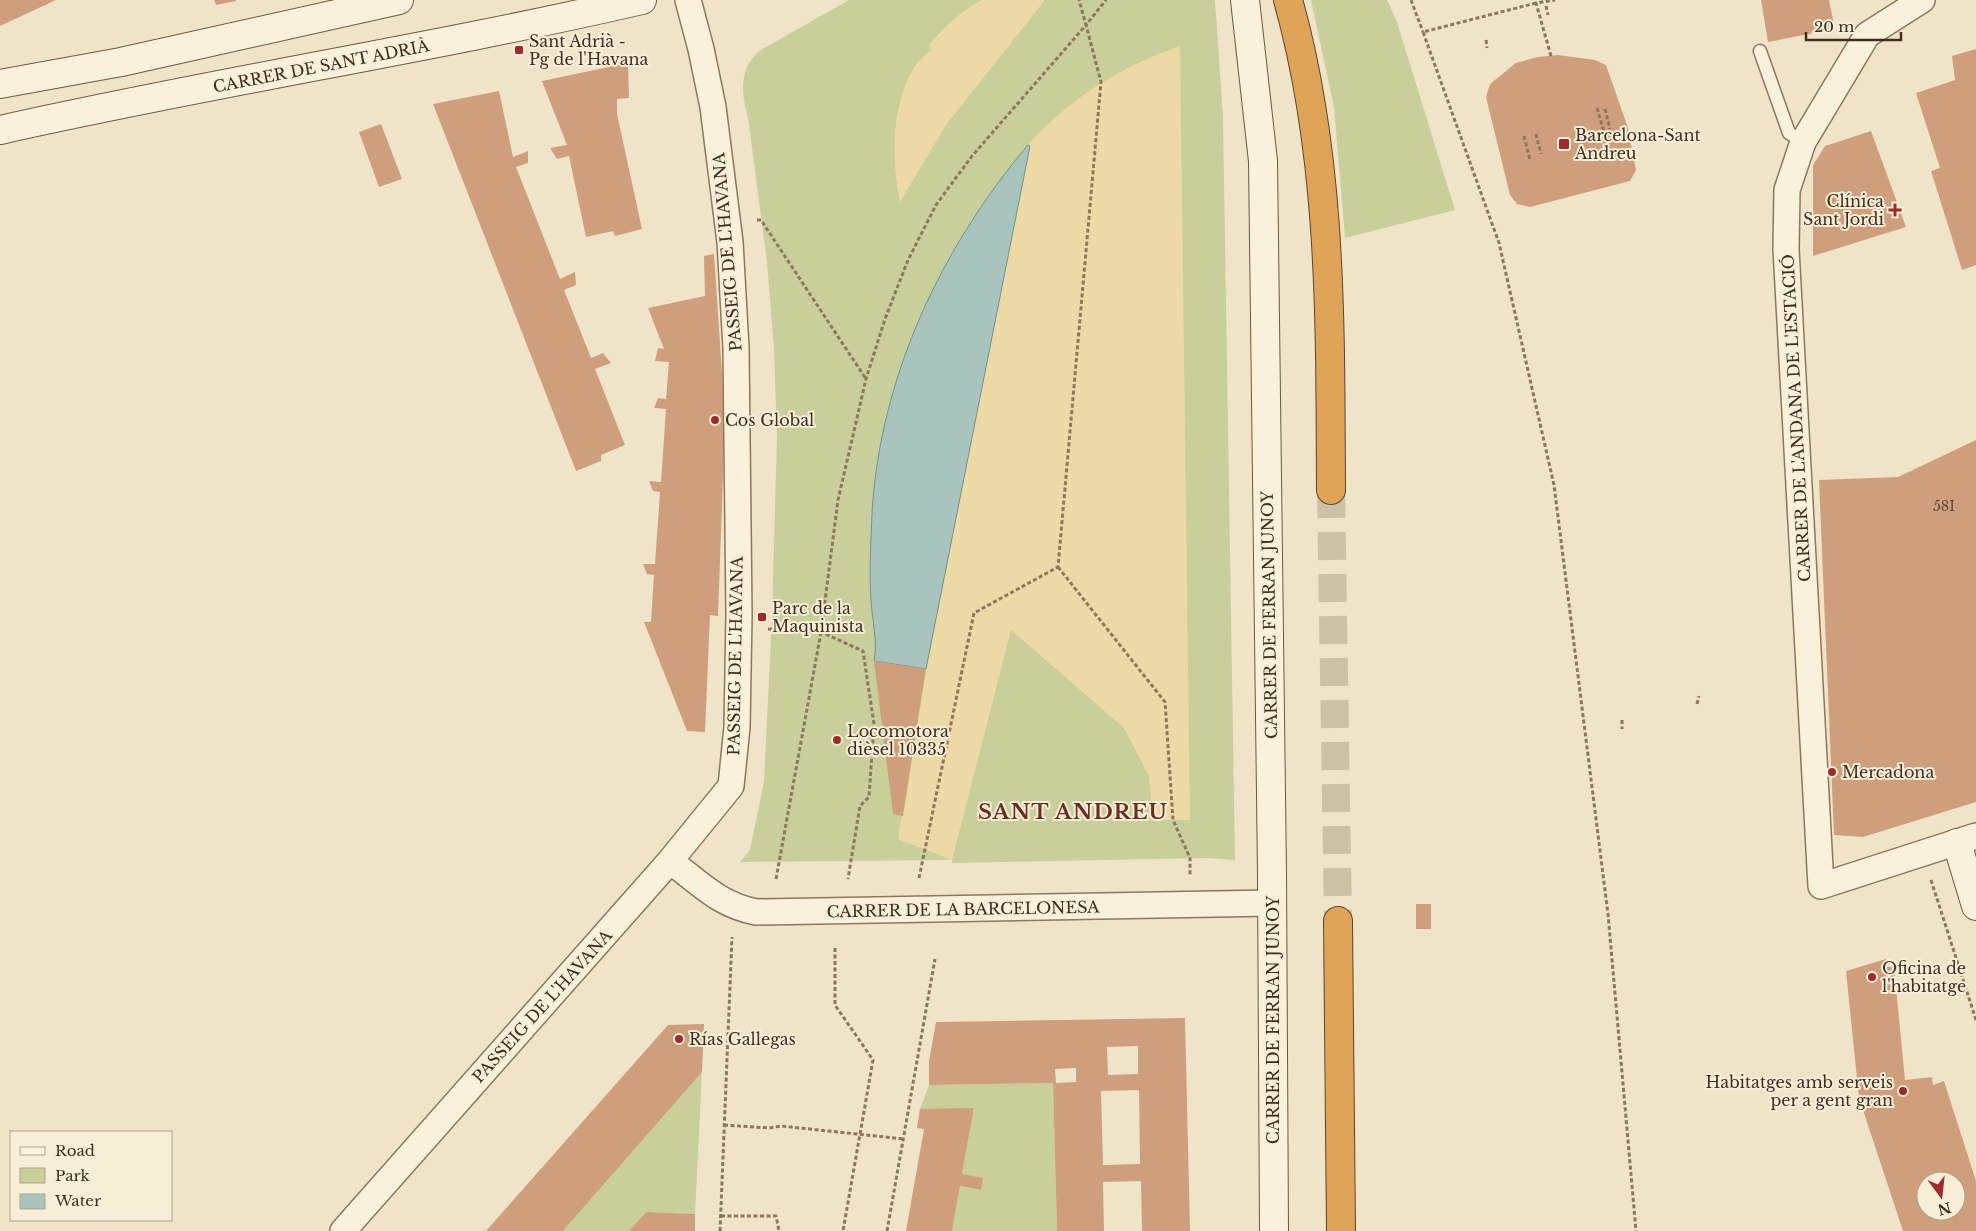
<svg xmlns="http://www.w3.org/2000/svg" width="1976" height="1231" viewBox="0 0 1976 1231" font-family="'Libre Baskerville',serif">
<style>
.green{fill:#c9cf9b}
.sand{fill:#ecd9a5}
.water{fill:#a9c4bc;stroke:#6f938a}
.building{fill:#cf9f7d;fill-rule:evenodd}
.lines{fill:none;stroke-linecap:round;stroke-linejoin:round}
.highway-tunnel{stroke:#ccc0a6;stroke-width:28;stroke-dasharray:28 14;stroke-linecap:butt}
.lane-casing{stroke:#8d765c;stroke-width:15}
.street-casing{stroke:#8d765c;stroke-width:28}
.secondary-casing{stroke:#6f573f;stroke-width:30}
.highway-casing{stroke:#5b4430;stroke-width:30}
.path{stroke:#8d765c;stroke-width:3;stroke-dasharray:4 2.5;stroke-linecap:butt}
.lane{stroke:#faf1dc;stroke-width:12}
.street{stroke:#faf1dc;stroke-width:25}
.secondary{stroke:#faf1dc;stroke-width:28}
.highway{stroke:#e0a458;stroke-width:28}
.poi-dot{fill:#9e2a2b;stroke:#f7eed8;stroke-width:2}
.labels{text-anchor:middle;stroke-width:4;stroke-linejoin:round;paint-order:stroke}
.number-label{font-size:14px;fill:#624a37}
.poi-label{font-size:16px;fill:#3d2e20;stroke:#f7eed8;text-anchor:start}
.street-label{font-size:16px;fill:#3d2e20;stroke:#f7eed8}
.district-label{font-size:21px;font-weight:bold;letter-spacing:1px;fill:#6b2e1e;stroke:#f7eed8}
</style>
<rect width="100%" height="100%" fill="#f0e4c8"/>
<path class="green" d="M849,0h366l8,117 12,743 -28,-2 -255,5v-3l-212,2 10,-12 14,-69 8,-165 5,-179 -3,-88 -7,-87 -19,-145c-7,-23 -9,-48 11,-66z
M1311,0h76l9,19 59,191 -110,28 -11,-131z
M702,1072l-7,142 -49,-2 -17,19h-66z
M1053,1083l4,148h-105l8,-45 21,4 -19,-16 12,-65h-54l9,-24z"/>
<path class="sand" d="M982,0h63l-99,125 -46,77c-9,-43 -9,-97 15,-136 4,-6 11,-11 16,-16l-2,-5c15,-18 32,-34 53,-45z
M1180,46l10,774h-37l-4,-44 -25,-48 -113,-98 -59,230 -54,-21 28,-170 104,-523 -2,-1c42,-47 92,-78 152,-99z"/>
<path class="water" d="M1028,145l2,1 -104,523 -52,-8c4,-19 -2,-41 -3,-61 -2,-29 0,-58 1,-87 8,-136 69,-265 156,-368z"/>
<path class="building" d="M0,0h56l-56,26z
M214,0h22v1l-20,4z
M1761,0h68l6,29 -67,13z
M1976,49v216l-14,5 -31,-99 9,-3 -24,-75 39,-13 -3,-24z
M1558,55l37,5 11,5 21,60 9,45 -6,11 -100,26 -13,-3 -7,-9 -24,-98 4,-13 26,-21 22,-6z
M628,63l1,35 -12,1v15l25,115 -27,7 -2,-5 -27,6 -17,-81 -12,3 -7,-11 17,-3 -25,-64z
M499,91l14,66 15,-6v12l-12,4 44,112 15,-7 1,13 -12,5 27,68 12,-5 8,10 -16,6 30,76 -24,10v6l-25,10 -143,-367z
M381,124l21,55 -23,8 -20,-55z
M1871,131l35,96 -93,29v-91l12,-19z
M714,254l11,163 -1,32 -6,167 -8,-1 -5,117 -18,-1 -43,-109h7l3,-47 -7,-1 -4,-10h12l5,-72 -7,-1 -4,-10 12,1 5,-73 -12,-1 4,-10 8,1 3,-37 -14,-1 3,-13 6,1 -16,-41 57,-12 -1,-40z
M1976,440v362l-113,35 -29,-2 -15,-355 79,-3z
M874,661l52,8 -23,147 -10,-2z
M1416,904h15v25h-15z
M1886,959l1,8h7l11,113 27,-3 1,8 11,-4 32,100v50h-73l-44,-133 -13,-127zM1926,1181h30v30h-30z
M1185,1018l5,213h-48l-1,-50 -38,1 1,49h-47l-4,-148 -124,2v-24l7,-39zM1138,1046v28l-30,1 -1,-28zM1076,1068v14l-20,1 -1,-14zM1139,1090l1,74 -37,1 -2,-74z
M704,1024l-2,48 -139,159h-77l182,-206z
M974,1108l-12,66 21,4 -2,12 -21,-4 -8,45h-46l18,-102 -7,-1 3,-19z
M646,1212l49,2v17h-66z"/>
<g class="lines">
<path class="highway-tunnel" d="M1331,490l7,431"/>
<g class="lane-casing">
<path id="lane" d="M1760,51l29,82 14,9"/>
</g>
<g class="street-casing">
<path id="street" d="M1922,0l-55,35 -64,107 -16,48 -1,59 35,637 155,-50
M670,861c30,22 49,44 86,51l516,-9
M343,1231l327,-370 61,-75 6,-59 2,-112 -3,-267 -6,-106 -17,-135 -12,-58 -13,-49"/>
</g>
<g class="secondary-casing">
<path id="secondary" d="M1245,0l18,161 9,713 2,357
M0,84l121,-22 278,-62
M0,130c213,-48 429,-81 642,-130
M1957,843l19,63"/>
</g>
<g class="highway-casing">
<path id="highway" d="M1288,0c45,160 42,326 43,490
M1338,921l3,310"/>
</g>
<path class="path" d="M1411,0l12,32
M1536,3l-113,29 76,211 55,242 54,429 28,317
M1546,6l2,9
M1486,40l1,8
M1551,56l-15,-53 19,-3
M1597,108l7,24
M1605,109l5,20
M1536,134l5,20
M1524,136l6,24
M757,220h4l105,159
M1058,567l107,135 8,118 17,38v17
M768,629l53,3 42,19 11,73 -5,73 -9,9 -12,73
M1697,704l2,-8
M1622,720v9
M919,878l55,-265 84,-46 43,-485 -15,-57 20,-25
M776,879l45,-247 17,-132 28,-121 19,-60 23,-59 28,-55 36,-49 114,-131 -7,-25
M1931,880l45,140
M835,948v57l38,55 -30,171
M724,1125l45,3 12,-2 123,13
M721,1216h55l3,15
M720,1231l12,-294
M887,1231l48,-272"/>
<use href="#lane" class="lane"/>
<use href="#street" class="street"/>
<use href="#secondary" class="secondary"/>
<use href="#highway" class="highway"/>
</g>
<g class="poi-dot">
<rect x="514" y="45" width="10" height="10" rx="2.5"/>
<rect x="1558" y="138" width="12" height="12" rx="2.5"/>
<path d="M1892.5 202.5h5v5h5v5h-5v5h-5v-5h-5v-5h5z"/>
<circle cx="715" cy="420" r="5"/>
<rect x="757" y="612" width="10" height="10" rx="2.5"/>
<circle cx="837" cy="740" r="5"/>
<circle cx="1832" cy="772" r="5"/>
<circle cx="1872" cy="977" r="5"/>
<circle cx="679" cy="1039" r="5"/>
<circle cx="1903" cy="1091" r="5"/>
</g>
<g class="labels">
<g class="number-label">
<text x="1944" y="511">58I</text>
</g>
<g class="poi-label">
<text x="529" y="47">Sant Adrià -<tspan x="529" dy="18">Pg de l'Havana</tspan></text>
<text x="1575" y="141">Barcelona-Sant<tspan x="1575" dy="18">Andreu</tspan></text>
<text x="1884" y="207" text-anchor="end">Clínica<tspan x="1884" dy="18">Sant Jordi</tspan></text>
<text x="725" y="426">Cos Global</text>
<text x="772" y="614">Parc de la<tspan x="772" dy="18">Maquinista</tspan></text>
<text x="847" y="737">Locomotora<tspan x="847" dy="18">dièsel 10335</tspan></text>
<text x="1842" y="778">Mercadona</text>
<text x="1882" y="974">Oficina de<tspan x="1882" dy="18">l'habitatge</tspan></text>
<text x="689" y="1045">Rías Gallegas</text>
<text x="1893" y="1088" text-anchor="end">Habitatges amb serveis<tspan x="1893" dy="18">per a gent gran</tspan></text>
</g>
<g class="street-label">
<text transform="translate(321 66) rotate(-11)" y="6">CARRER DE SANT ADRIÀ</text>
<text transform="translate(727 252) rotate(-95)" y="6">PASSEIG DE L'HAVANA</text>
<text transform="translate(1796 418) rotate(-93)" y="6">CARRER DE L'ANDANA DE L'ESTACIÓ</text>
<text transform="translate(1269 615) rotate(-91)" y="6">CARRER DE FERRAN JUNOY</text>
<text transform="translate(735 656) rotate(-89)" y="6">PASSEIG DE L'HAVANA</text>
<text transform="translate(963 909) rotate(-1)" y="6">CARRER DE LA BARCELONESA</text>
<text transform="translate(542 1006) rotate(-48)" y="6">PASSEIG DE L'HAVANA</text>
<text transform="translate(1273 1020) rotate(-90)" y="6">CARRER DE FERRAN JUNOY</text>
</g>
<g class="district-label">
<text x="1073" y="819">SANT ANDREU</text>
</g>
</g>
<rect x="10" y="1131" width="162" height="90" fill="#f7eed8" stroke="#ada18e"/>
<rect x="20" y="1147" width="25" height="8" fill="#faf1dc" stroke="#ada18e"/>
<text x="55" y="1156" font-size="15" fill="#3d2e20">Road</text>
<rect x="20" y="1168" width="25" height="15" fill="#c9cf9b" stroke="#ada18e"/>
<text x="55" y="1181" font-size="15" fill="#3d2e20">Park</text>
<rect x="20" y="1194" width="25" height="15" fill="#a9c4bc" stroke="#ada18e"/>
<text x="55" y="1206" font-size="15" fill="#3d2e20">Water</text>
<g transform="translate(1941 1196) rotate(165)"><circle r="24" fill="#f7eed8" stroke="#ada18e"/>
<path d="M0-4L9 19L0 12L-9 19Z" fill="#9e2a2b"/>
<text y="-8" font-size="14" font-weight="bold" text-anchor="middle" fill="#3d2e20">N</text>
</g>
<path d="M1806 32v8h95v-8" fill="none" stroke="#3d2e20" stroke-width="2.5"/>
<text x="1814" y="32" font-size="15" fill="#3d2e20" stroke="#f7eed8" stroke-width="4" paint-order="stroke">20 m</text>
</svg>
